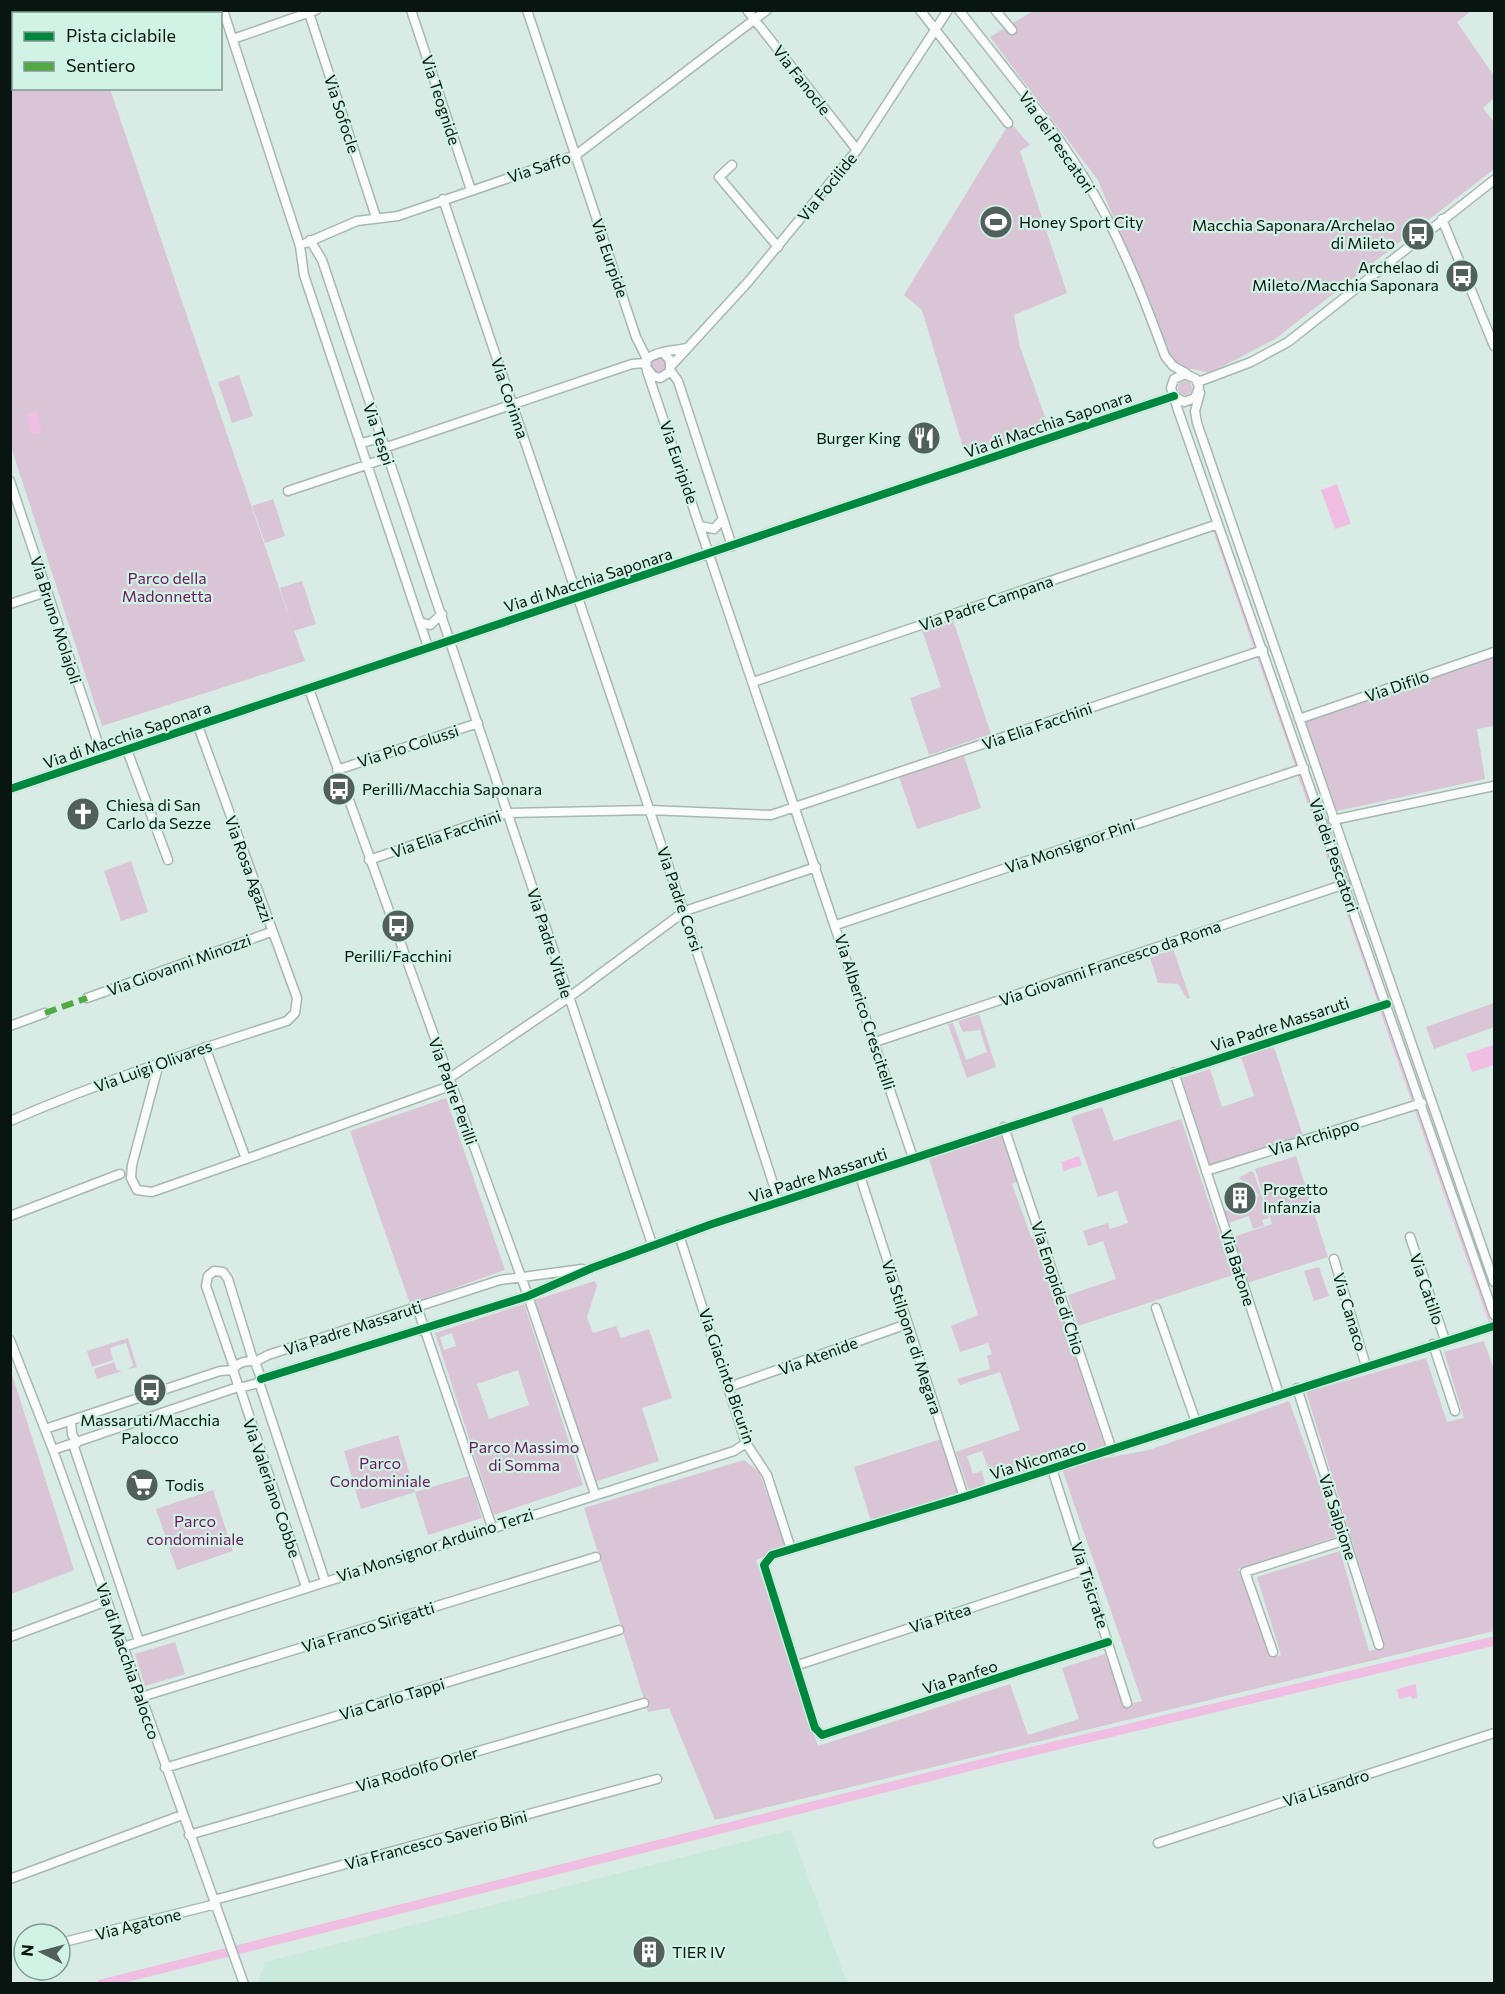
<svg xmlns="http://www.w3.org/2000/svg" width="1505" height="1994" viewBox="0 0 1505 1994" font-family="Commissioner,sans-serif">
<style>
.built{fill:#c9e9dd}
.green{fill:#d9c5d5;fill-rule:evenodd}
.water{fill:#f0bee3}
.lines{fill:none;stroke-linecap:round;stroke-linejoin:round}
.stream{stroke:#f0bee3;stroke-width:2}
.canal{stroke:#f0bee3;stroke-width:9}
.minor-casing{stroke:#a8b7b1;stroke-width:11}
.minor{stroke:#f9fcfb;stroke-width:8}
.quiet{stroke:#50a942;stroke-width:6;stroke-dasharray:12 6;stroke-linecap:butt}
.cycleway-casing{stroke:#d0f3e5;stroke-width:11}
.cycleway{stroke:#00873e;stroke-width:8}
.labels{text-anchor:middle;stroke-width:4.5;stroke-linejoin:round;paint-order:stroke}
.street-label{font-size:16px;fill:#091511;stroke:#d0f3e5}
.poi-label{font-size:16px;fill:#091511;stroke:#d0f3e5;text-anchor:start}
.park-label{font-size:16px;fill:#70155d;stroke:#d0f3e5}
</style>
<rect width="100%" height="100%" fill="#d8ebe4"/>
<path class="built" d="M791,1830l56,153h-589l7,-21z"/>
<path class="green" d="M10,11h74l1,2 -71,1v74l96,1 182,537 -12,-38 22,-7 14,43 -22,7 11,30 -203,65 -91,-279z
M1033,11h438l-14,11 37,54v22l-11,10 11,14v47l-219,170 -65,34 -32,-7 -8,-10 -72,-176 -108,-143z
M1010,122l20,23 -10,6 47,142 -53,22 6,32 29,81 -84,26 -43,-144 -18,-15z
M651 365a8 8 0 1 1 16 0a8 8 0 1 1-16 0Z
M239,375l14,41 -21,7 -14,-41z
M1178 388a7 7 0 1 1 14 0a7 7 0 1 1-14 0Z
M273,499l12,37 -20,7 -13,-37z
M953,620l38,114 -62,21 -19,-57 31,-11 -19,-57z
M1494,654v72l-17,3 8,50 -148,32 -33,-91z
M964,756l17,52 -64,21 -18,-52z
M131,861l17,51 -27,9 -17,-50z
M1173,949l17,49 -3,1 -9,-15 -20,-1 -8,-25z
M1494,1003v24l-60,22 -8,-22z
M979,1014l17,53 -29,11 -19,-54 5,-1 13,37 21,-8 -7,-22 -17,2 -5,-11z
M1274,1047l29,89 -93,30 -28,-88 28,-9 12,38 32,-11 -13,-39z
M446,1098l59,172 -95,34 -60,-173z
M1102,1107l12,34 67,-22 52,156 -155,51 -10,-31 48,-16 -13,-38 -15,5 -5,-15 25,-8 2,6 18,-6 -11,-32 -19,6 -27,-80z
M1003,1133l15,48 -6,3 19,53h6l68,210 -107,33 -2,-5 -5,1 -9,-25 -15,5 6,18 9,-3 3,14 -16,6 -13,-39 64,-22 -20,-58 -40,13 -3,-6 33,-10 -3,-13 5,-2 -4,-11 -28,9 -9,-26 27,-11 -49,-156z
M1296,1156l32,101 -81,26 -14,-46 39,-13 -17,-55z
M1251,1171l3,2 15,45 -7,2 2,6 -11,3 -4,-13 -21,7 -4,-12 7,-2 2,4 16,-5 10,-13 -20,-17z
M1319,1267l10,29 -15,5 -10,-30z
M595,1281l2,5 -10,31 6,16 23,-7 5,12 28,-9 23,69 -30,10 17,53 -65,21 -59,-182z
M524,1304l59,181 -89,30 -59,-182zM452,1333l4,13 -12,4 -4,-13zM518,1370l11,35 -40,14 -12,-35z
M128,1338l9,29 -8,2 4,-4 -7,-22 -16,5 3,12 -21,7 -5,-16z
M1484,1341l10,29v261l-779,189 -46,-112 -21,4 -64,-204 160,-48 15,12 26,71 -1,6 -28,11 62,186 192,-62 18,51 51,-16 -17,-51 43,-14 20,51 17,-4 -81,-235 88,-16 140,-49 49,135 -100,33 33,89 10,-3 -24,-78 83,-26 29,100 16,-4 -79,-255 120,-34 21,64 17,-4 -20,-66z
M114,1362l3,8 5,1 -25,8 -3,-10z
M11,1371l63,199 -63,24h-1z
M398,1435l17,57 54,-16 13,42 -54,17 -13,-43 -54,17 -17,-58z
M941,1439l17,54 -87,28 -17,-54z
M213,1490l20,61 -56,19 -21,-61z
M175,1642l10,32 -40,12 -10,-32z"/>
<path class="water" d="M37,412l4,20 -10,3 -4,-21z
M1337,484l14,40 -16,5 -14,-39z
M1494,1045v20l-22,7 -6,-18z
M1079,1156l3,9 -18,6 -3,-9z
M1416,1684l1,14 -5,1 -1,-3 -12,3 -2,-10z"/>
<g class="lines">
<path class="stream" d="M1214,530l41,119
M1257,654l40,114
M1298,773l39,111
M1339,889l40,114
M1380,1008l33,94
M1415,1108l75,215
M1492,1328l2,7"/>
<path class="canal" d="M101,1984l899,-225 494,-118"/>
<g class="minor-casing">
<path id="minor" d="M223,10l77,236 4,29 124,372
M308,10l68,207
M411,10l60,180
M527,10l109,327 11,22
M747,10l110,140
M920,10l88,113
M959,10c47,61 98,119 136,186 29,51 50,105 70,160l8,10 13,7
M995,10l17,20
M233,39l83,-29
M732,165l-13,12 59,70
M443,199c112,334 228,667 336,1003
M1442,219l52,127
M310,240l12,20 330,984
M306,243l51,-22 41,-5 178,-61 191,-145
M664,354l6,6v12l-10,6 -7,-2 -7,-9 1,-8c10,-8 26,-8 39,-11
M671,366l77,-84 109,-132 91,-140
M670,370l8,11 54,165
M647,371l266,787
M1198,382l53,-20 37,-20 206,-162
M1200,393l-5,18 2,12 297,859
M1174,396l10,6 11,-4 4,-11 -3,-8 -11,-5 -11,5 -3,9 7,22 316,905
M362,443l18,-5
M384,448l248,-84 14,-1
M10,481l93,277
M288,491l99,-33
M701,526l13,3 9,-10
M10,604l36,-12
M420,622l10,3 12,-11
M753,682l465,-158
M309,689l219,607 67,198
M1299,719l195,-67
M127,750l41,110
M337,770l141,-47
M10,789l1164,-393
M1333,820l161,-34
M369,860l138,-47 142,-3 122,5 492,-165
M836,925l468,-157
M87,998l184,-66
M10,1026l35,-13
M875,1042l470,-158
M205,1047l41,112 204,-73
M157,1071l-25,94 -1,13 6,12 15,2 94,-33
M1174,1072l105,322
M448,1079l120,-81 117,-87 131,-44
M10,1121c90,-39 183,-70 277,-100l8,-8 2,-15 -99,-272
M1004,1127l108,323
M1206,1171l216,-68
M860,1176l104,321
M10,1216l110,-42
M679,1235l67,208 21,32 24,74
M1410,1237l35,103
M1334,1259l32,107
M417,1307l75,220
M1156,1308l40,114
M10,1340l43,110 191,534
M1433,1344l22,67
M255,1362l13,-7 232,-75 82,-11
M234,1367l-28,-81 2,-10 6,-5 9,1 5,7 25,81
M233,1370l6,18 19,-5 3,-5 -6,-16
M233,1370c3,-7 16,-11 22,-8
M261,1379l267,-83 64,-28 120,-44 675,-220
M259,1382l66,199
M729,1387l178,-63
M240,1388l66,199
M1297,1388l82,257
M71,1421l1,13 5,9
M45,1429l175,-58 13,-1
M73,1444l66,197
M53,1450l185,-63
M1052,1469l75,234
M10,1637l97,-36
M1108,1642l-286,93 -7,-7 -51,-163 8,-10 192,-58 530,-171
M123,1647l611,-196 12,-8
M1273,1652l-28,-80 101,-32
M795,1666l290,-96
M141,1697l455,-140
M165,1768l454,-138
M189,1835l455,-132
M1158,1843l336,-110
M10,1879l172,-64
M214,1900l443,-121
M60,1943l156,-39"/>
</g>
<use href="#minor" class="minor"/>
<path class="quiet" d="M45,1013l42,-15"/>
<g class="cycleway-casing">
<path id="cycleway" d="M10,789l1164,-393
M261,1379l267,-83 64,-28 120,-44 675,-220
M1108,1642l-286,93 -7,-7 -51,-163 8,-10 192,-58 530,-171"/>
</g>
<use href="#cycleway" class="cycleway"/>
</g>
<defs>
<g id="stadium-disc" transform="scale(1.725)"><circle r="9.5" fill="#51605b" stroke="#d0f3e5"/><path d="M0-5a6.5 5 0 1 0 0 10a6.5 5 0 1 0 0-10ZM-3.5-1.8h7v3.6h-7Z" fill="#fff"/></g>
<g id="bus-disc" transform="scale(1.725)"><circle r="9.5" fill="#51605b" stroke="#d0f3e5"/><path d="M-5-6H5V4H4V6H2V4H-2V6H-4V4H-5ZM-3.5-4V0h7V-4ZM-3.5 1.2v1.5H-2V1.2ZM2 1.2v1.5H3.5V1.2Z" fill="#fff"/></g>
<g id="restaurant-disc" transform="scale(1.725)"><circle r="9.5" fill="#51605b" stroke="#d0f3e5"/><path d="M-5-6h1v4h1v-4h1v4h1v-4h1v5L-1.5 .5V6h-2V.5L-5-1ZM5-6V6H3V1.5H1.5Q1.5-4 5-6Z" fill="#fff"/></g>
<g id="church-disc" transform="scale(1.725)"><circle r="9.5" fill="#51605b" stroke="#d0f3e5"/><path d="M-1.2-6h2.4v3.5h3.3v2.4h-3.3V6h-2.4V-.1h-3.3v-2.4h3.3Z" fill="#fff"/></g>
<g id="building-disc" transform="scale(1.725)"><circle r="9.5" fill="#51605b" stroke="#d0f3e5"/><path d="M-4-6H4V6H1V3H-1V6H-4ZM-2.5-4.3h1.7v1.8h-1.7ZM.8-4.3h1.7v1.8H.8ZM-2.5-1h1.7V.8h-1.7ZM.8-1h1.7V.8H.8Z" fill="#fff"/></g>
<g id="supermarket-disc" transform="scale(1.725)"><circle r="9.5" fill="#51605b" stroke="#d0f3e5"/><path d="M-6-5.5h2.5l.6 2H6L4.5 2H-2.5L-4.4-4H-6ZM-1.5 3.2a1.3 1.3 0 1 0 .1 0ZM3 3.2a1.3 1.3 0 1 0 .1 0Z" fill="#fff"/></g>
</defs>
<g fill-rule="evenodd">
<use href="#stadium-disc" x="996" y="222"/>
<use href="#bus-disc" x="1418" y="234"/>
<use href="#bus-disc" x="1462" y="276"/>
<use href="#restaurant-disc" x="924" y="438"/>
<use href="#bus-disc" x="339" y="789"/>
<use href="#church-disc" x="83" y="814"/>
<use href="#bus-disc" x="398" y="926"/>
<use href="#building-disc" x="1240" y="1198"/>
<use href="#bus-disc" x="150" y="1390"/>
<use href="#supermarket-disc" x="142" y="1485"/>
<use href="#building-disc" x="649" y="1952"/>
</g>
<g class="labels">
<g class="street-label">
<text transform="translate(802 80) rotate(52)" y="6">Via Fanocle</text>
<text transform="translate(441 100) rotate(72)" y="6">Via Teognide</text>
<text transform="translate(342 114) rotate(72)" y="6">Via Sofocle</text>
<text transform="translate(1057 142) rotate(55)" y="6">Via dei Pescatori</text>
<text transform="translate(539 167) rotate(-19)" y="6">Via Saffo</text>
<text transform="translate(827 187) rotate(-51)" y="6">Via Focilide</text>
<text transform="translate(610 258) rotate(71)" y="6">Via Eurpide</text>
<text transform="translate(510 398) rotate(71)" y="6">Via Corinna</text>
<text transform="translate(1048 424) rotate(-19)" y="6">Via di Macchia Saponara</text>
<text transform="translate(379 434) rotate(71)" y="6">Via Tespi</text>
<text transform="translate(679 462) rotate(71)" y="6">Via Euripide</text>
<text transform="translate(588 580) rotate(-18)" y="6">Via di Macchia Saponara</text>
<text transform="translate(986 603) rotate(-19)" y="6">Via Padre Campana</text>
<text transform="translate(56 620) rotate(72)" y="6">Via Bruno Molajoli</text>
<text transform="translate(1397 686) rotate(-19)" y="6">Via Difilo</text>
<text transform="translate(1037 726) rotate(-19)" y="6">Via Elia Facchini</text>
<text transform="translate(127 735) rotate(-19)" y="6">Via di Macchia Saponara</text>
<text transform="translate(408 746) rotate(-18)" y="6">Via Pio Colussi</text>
<text transform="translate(446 834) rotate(-19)" y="6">Via Elia Facchini</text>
<text transform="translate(1070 846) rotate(-19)" y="6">Via Monsignor Pini</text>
<text transform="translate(1334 855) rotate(71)" y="6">Via dei Pescatori</text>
<text transform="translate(249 869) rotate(70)" y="6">Via Rosa Agazzi</text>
<text transform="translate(680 899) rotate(71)" y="6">Via Padre Corsi</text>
<text transform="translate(550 943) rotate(72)" y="6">Via Padre Vitale</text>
<text transform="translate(1110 963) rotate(-19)" y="6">Via Giovanni Francesco da Roma</text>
<text transform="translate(179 965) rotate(-20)" y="6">Via Giovanni Minozzi</text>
<text transform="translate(865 1012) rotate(72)" y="6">Via Alberico Crescitelli</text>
<text transform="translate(1280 1024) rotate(-18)" y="6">Via Padre Massaruti</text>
<text transform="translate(153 1066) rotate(-20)" y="6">Via Luigi Olivares</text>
<text transform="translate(453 1091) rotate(70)" y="6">Via Padre Perilli</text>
<text transform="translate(1314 1137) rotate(-17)" y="6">Via Archippo</text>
<text transform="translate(818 1175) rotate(-18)" y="6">Via Padre Massaruti</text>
<text transform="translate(1238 1268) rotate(72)" y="6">Via Batone</text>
<text transform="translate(1058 1288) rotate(72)" y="6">Via Enopide di Chio</text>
<text transform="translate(1427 1289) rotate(71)" y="6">Via Catillo</text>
<text transform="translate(1350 1312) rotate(73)" y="6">Via Canaco</text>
<text transform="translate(353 1328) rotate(-18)" y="6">Via Padre Massaruti</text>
<text transform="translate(912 1337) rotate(72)" y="6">Via Stilpone di Megara</text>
<text transform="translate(818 1356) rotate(-20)" y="6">Via Atenide</text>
<text transform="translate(727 1376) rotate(71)" y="6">Via Giacinto Bicurin</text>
<text transform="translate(1038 1459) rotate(-18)" y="6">Via Nicomaco</text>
<text transform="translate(272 1488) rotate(71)" y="6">Via Valeriano Cobbe</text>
<text transform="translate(1338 1517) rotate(72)" y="6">Via Salpione</text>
<text transform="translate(435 1545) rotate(-18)" y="6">Via Monsignor Arduino Terzi</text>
<text transform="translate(1090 1585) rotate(72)" y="6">Via Tisicrate</text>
<text transform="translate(940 1618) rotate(-18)" y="6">Via Pitea</text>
<text transform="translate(368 1627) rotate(-17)" y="6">Via Franco Sirigatti</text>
<text transform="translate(128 1661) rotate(71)" y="6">Via di Macchia Palocco</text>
<text transform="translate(960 1677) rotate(-18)" y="6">Via Panfeo</text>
<text transform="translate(392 1699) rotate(-17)" y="6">Via Carlo Tappi</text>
<text transform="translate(417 1769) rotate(-16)" y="6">Via Rodolfo Orler</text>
<text transform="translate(1326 1788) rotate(-18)" y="6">Via Lisandro</text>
<text transform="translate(436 1840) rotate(-15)" y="6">Via Francesco Saverio Bini</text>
<text transform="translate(138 1924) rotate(-14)" y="6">Via Agatone</text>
</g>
<g class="poi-label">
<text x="1019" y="228">Honey Sport City</text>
<text x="1395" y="231" text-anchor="end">Macchia Saponara/Archelao<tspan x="1395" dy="18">di Mileto</tspan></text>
<text x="1439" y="273" text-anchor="end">Archelao di<tspan x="1439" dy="18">Mileto/Macchia Saponara</tspan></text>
<text x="901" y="444" text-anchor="end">Burger King</text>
<text x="362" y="795">Perilli/Macchia Saponara</text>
<text x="106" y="811">Chiesa di San<tspan x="106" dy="18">Carlo da Sezze</tspan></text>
<text x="398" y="962" text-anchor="middle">Perilli/Facchini</text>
<text x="1263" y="1195">Progetto<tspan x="1263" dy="18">Infanzia</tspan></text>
<text x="150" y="1426" text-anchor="middle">Massaruti/Macchia<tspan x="150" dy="18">Palocco</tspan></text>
<text x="165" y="1491">Todis</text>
<text x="672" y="1958">TIER IV</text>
</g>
<g class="park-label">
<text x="167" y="584">Parco della<tspan x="167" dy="18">Madonnetta</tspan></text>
<text x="524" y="1453">Parco Massimo<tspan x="524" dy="18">di Somma</tspan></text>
<text x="380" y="1469">Parco<tspan x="380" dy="18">Condominiale</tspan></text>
<text x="195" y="1527">Parco<tspan x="195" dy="18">condominiale</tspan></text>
</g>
</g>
<rect width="1505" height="1994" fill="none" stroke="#091511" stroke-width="24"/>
<rect x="12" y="12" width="210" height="78" fill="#d0f3e5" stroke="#809a90" stroke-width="1.5"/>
<rect x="24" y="32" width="30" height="9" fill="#00873e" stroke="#809a90" stroke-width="1.5"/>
<text x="66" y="42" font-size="18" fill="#091511">Pista ciclabile</text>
<rect x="24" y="62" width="30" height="9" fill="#50a942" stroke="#809a90" stroke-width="1.5"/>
<text x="66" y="72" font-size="18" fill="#091511">Sentiero</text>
<g transform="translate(42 1952) rotate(276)"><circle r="28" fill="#d0f3e5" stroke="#809a90" stroke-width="1.5"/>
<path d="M0-4.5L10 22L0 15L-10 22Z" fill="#51605b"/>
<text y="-9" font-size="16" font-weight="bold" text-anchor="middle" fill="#091511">N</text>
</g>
</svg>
